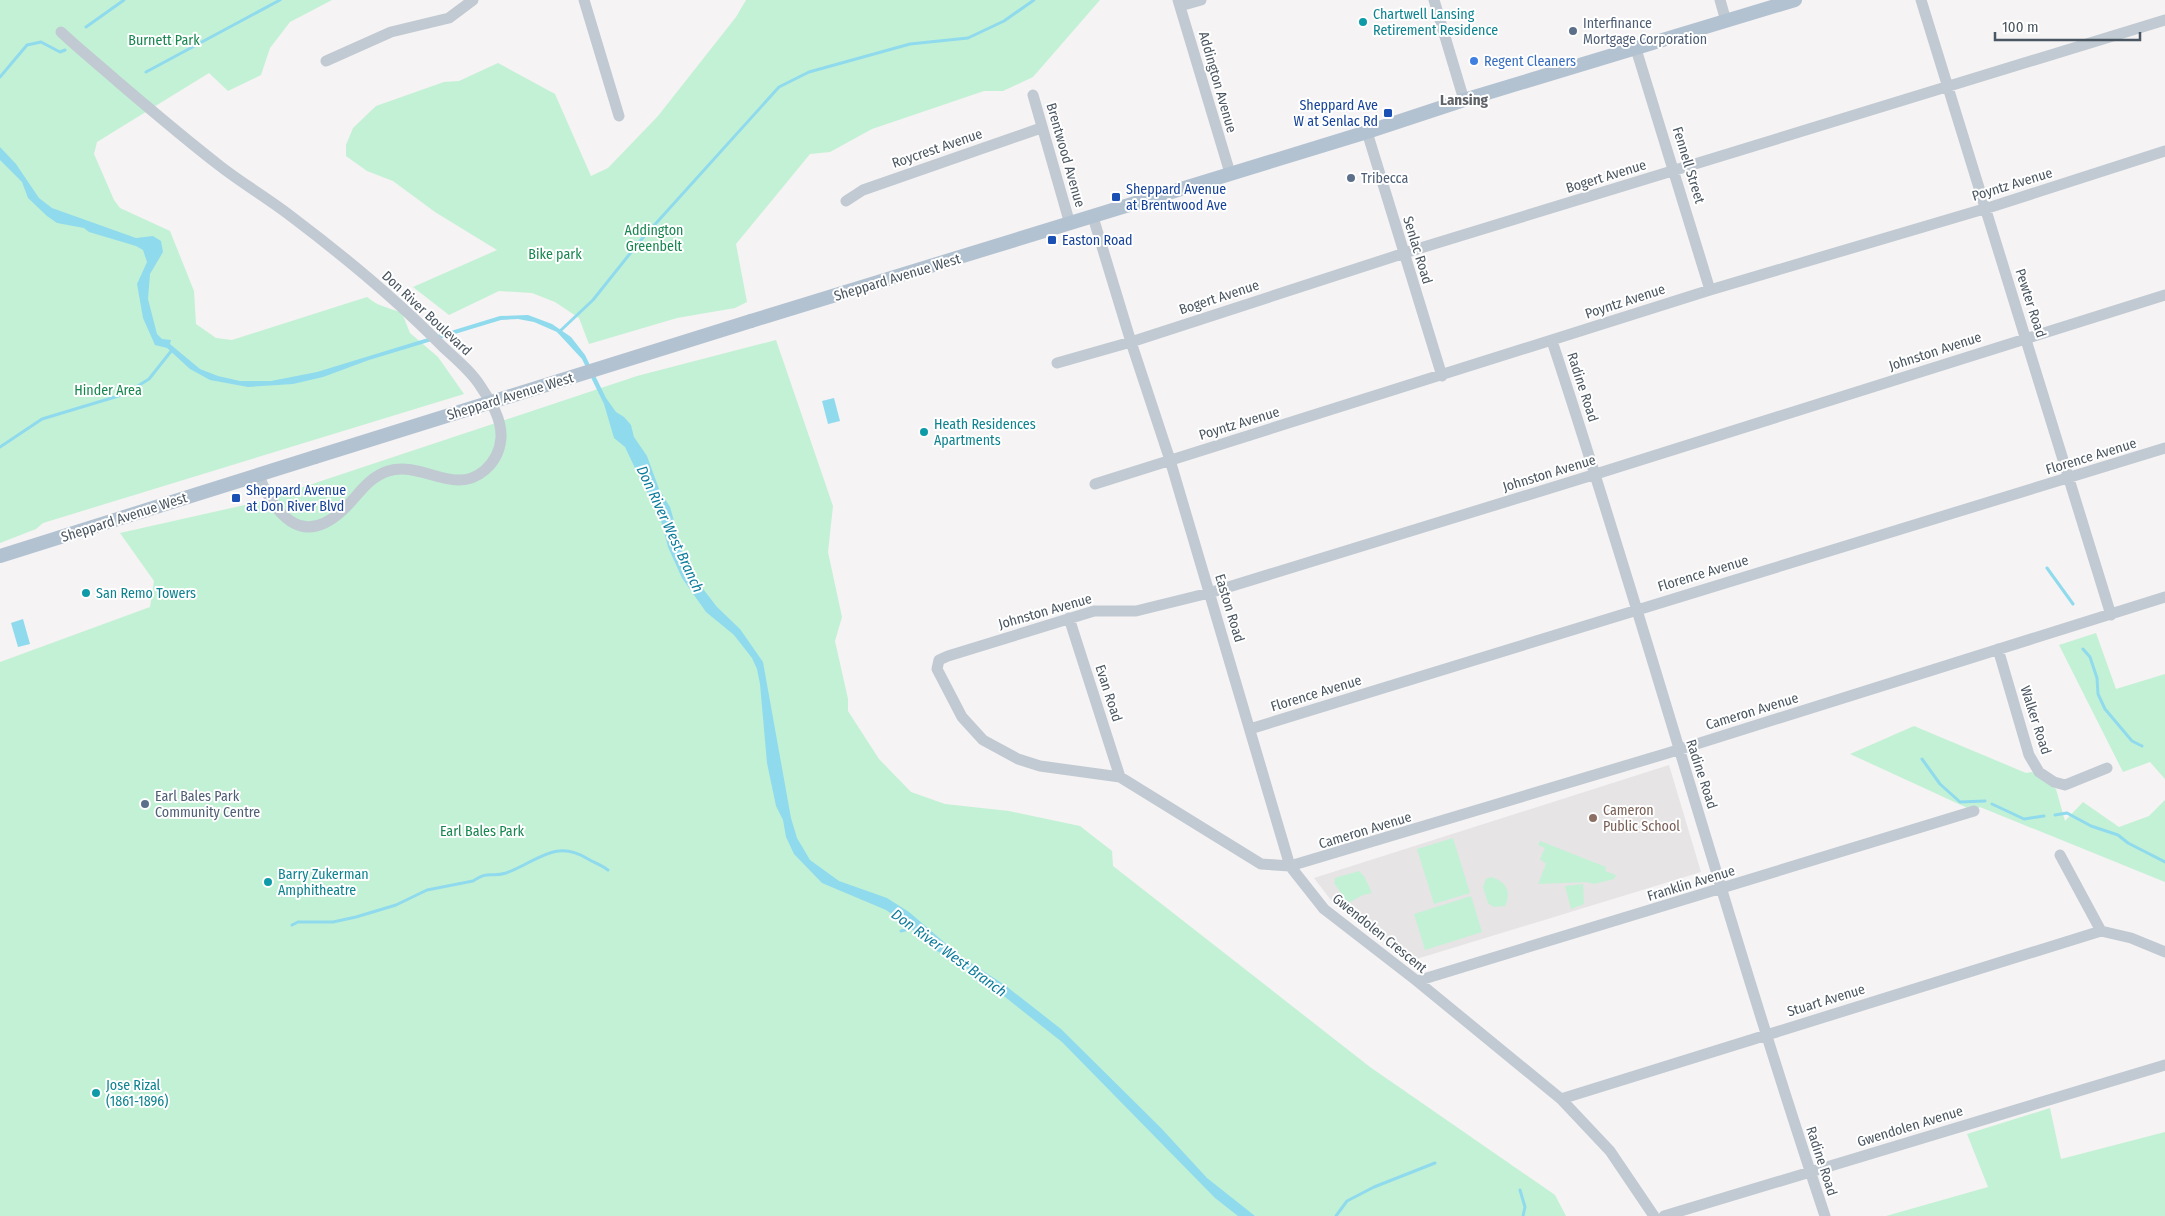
<svg xmlns="http://www.w3.org/2000/svg" width="2165" height="1216" viewBox="0 0 2165 1216" font-family="'Fira Sans Condensed',sans-serif">
<style>
.education{fill:#e6e4e5}
.green{fill:#c3f1d5}
.water{fill:#90daee}
.lines{fill:none;stroke-linecap:round;stroke-linejoin:round}
.stream{stroke:#90daee;stroke-width:3}
.minor{stroke:#c1cad2;stroke-width:11}
.major{stroke:#b3c2d1;stroke-width:14}
.major-bridge{stroke:#b3c2d1;stroke-width:14}
.culture-dot{fill:#0f9aa8;stroke:#fff;stroke-width:2}
.service-dot{fill:#5c6f8a;stroke:#fff;stroke-width:2}
.shop-dot{fill:#3f7fe0;stroke:#fff;stroke-width:2}
.transit-dot{fill:#1a4fb4;stroke:#fff;stroke-width:2}
.education-dot{fill:#8d6e63;stroke:#fff;stroke-width:2}
.labels{text-anchor:middle;stroke-width:4;stroke-linejoin:round;paint-order:stroke}
.culture-label{font-size:14px;fill:#0d838f;stroke:#fff;text-anchor:start}
.service-label{font-size:14px;fill:#4e5e75;stroke:#fff;text-anchor:start}
.park-label{font-size:14px;fill:#17864f;stroke:#fff}
.shop-label{font-size:14px;fill:#366cbe;stroke:#fff;text-anchor:start}
.street-label{font-size:14px;fill:#4a5661;stroke:#fff}
.transit-label{font-size:14px;fill:#164399;stroke:#fff;text-anchor:start}
.education-label{font-size:14px;fill:#785e54;stroke:#fff;text-anchor:start}
.neighbourhood-label{font-size:15px;font-weight:bold;fill:#5f6368;stroke:#fff}
.water-label{font-size:15px;font-style:italic;fill:#0c7c9b;stroke:#fff}
</style>
<rect width="100%" height="100%" fill="#f5f3f3"/>
<path class="education" d="M1669,765l32,107 -291,89 -80,-62 -16,-21z"/>
<path class="green" d="M0,0h332l-42,22 -20,26 -9,27 -33,16 -19,-18 -112,69 -3,12 20,46 6,8 50,23 24,60 2,33 20,14 16,2 135,-43c12,10 21,10 35,16l8,20 28,24 26,37 -421,129 -7,6 -36,14z
M746,0h354l-67,77 -30,14h-19l-112,38 -42,23 -20,2 -74,90 11,58 -12,6 -58,10 -88,26 -10,-26 -24,-16 -23,-9 -33,-2 -50,24 -36,-28 84,-37 -62,-38 -42,-31 -26,-10 -21,-15v-11l7,-17 23,-22 68,-24 15,-1 39,-18 57,31 36,82 17,-8 50,-52 78,-99z
M776,340l57,166 -5,46 14,65 -7,24 13,58v12l31,48 32,33 34,12 64,7 71,15 32,25 1,15 257,201 185,128 11,21h-1566v-554l150,-55 4,-26 -34,-48 138,-31 379,-126z
M2096,633l20,56 49,-15v105l-15,-17 -27,10 -64,-127z
M1914,726l112,47 6,-1 24,17 9,32 18,-19 36,25 30,-11 16,-16v82l-185,-75 -6,4 -124,-57z
M1453,838l17,55 -36,11 -17,-55z
M1540,841l66,26 -1,4 11,4 -2,4 -20,5 -7,-2 -49,2 8,-20 -6,-5 5,-11 -7,-3z
M1359,871l5,5 8,17 -9,2 -15,8 -14,-20 1,-5z
M1491,877c15,4 21,15 14,29l-11,1 -6,-4 -5,-16 3,-8z
M1583,884l1,20 -13,5 -6,-23z
M1471,896l11,36 -57,18 -11,-36z
M2050,1108l11,51 104,-27v84h-279l102,-29 -21,-53z"/>
<path class="water" d="M0,147l16,17 23,34 13,10 84,30 17,-2 8,5 2,11 -13,22 -2,25 9,35 5,5 9,1 -1,4 30,25 18,7 22,5h31l46,-9 183,-56 28,-1 24,9 19,13 14,18 21,43 10,14 8,5 7,8 3,12 13,19 12,33 11,18 15,52 12,22 20,26 23,22 23,33 28,156 6,20 13,22 29,21 48,17 22,14 50,43 47,31 55,43 100,99 46,50 48,38h-17l-23,-18 -153,-156 -85,-67 -45,-27 -27,-25 -19,-13 -64,-27 -28,-29 -8,-17 -3,-17 -7,-14 -9,-43 -7,-79 -3,-15 -5,-11 -18,-23 -28,-23 -24,-34 -14,-31 -9,-34 -15,-26 -19,-40 -11,-9 -10,-34 -22,-45 -25,-27 -23,-10 -16,-3 -17,1 -132,40 -46,17 -30,7 -45,3 -38,-7 -20,-11 -23,-21 -12,-3 -12,-27 -6,-34 10,-22 -4,-12 -7,-4 -47,-14 -5,-4 -27,-5 -10,-7 -19,-18 -6,-16 -22,-22z
M834,398l6,23 -12,3 -6,-23z
M23,619l7,25 -12,3 -7,-24z"/>
<g class="lines">
<path class="stream" d="M86,27l38,-27
M146,72l134,-72
M0,77l27,-32 14,-3 19,10 5,-2
M559,332l34,-32 47,-59 139,-154 30,-15 101,-28 58,-6 36,-17 30,-21
M0,447l42,-28 83,-25 24,-15 23,-29
M2047,568l26,36
M2083,649l7,8 7,21 1,16 7,15 27,32 10,5
M1922,759l18,25 20,18 25,-1
M1992,804l32,15 20,-3
M2055,815l12,-2 24,13 27,9 10,8 37,19
M292,925l6,-3h35l23,-5 40,-12 31,-15 46,-9c17,-11 17,-3 33,-8 31,-11 49,-35 82,-14 7,4 14,6 20,11
M901,931l12,-3
M1520,1190l5,17 -2,9
M1336,1216l11,-15 27,-14 61,-24"/>
<path class="minor" d="M584,0l35,116
M1178,0l52,173
M1434,0l30,100
M1720,0l6,21
M1921,0l190,615
M1180,6l21,-6
M61,32c18,17 37,32 56,49 34,29 68,58 103,85 23,18 49,33 72,51 53,40 105,83 151,130 13,12 29,25 38,40 10,15 21,32 20,51 -1,12 -7,24 -16,32 -31,27 -64,-10 -97,1 -21,7 -30,25 -45,39 -42,39 -69,3 -85,-36
M1636,49l74,241
M326,61l65,-29 58,-14 24,-18
M1033,95l37,129
M1367,132l75,244
M846,201l17,-11 178,-62
M1093,217l38,125 39,118 120,406 34,43 93,72 144,118 49,52 44,65
M2165,295l-569,179 -387,119 -73,18h-42l-146,45 -9,4 -2,9 25,48 21,23 35,19 22,7 80,11 141,87 29,2 378,-113 497,-156
M1552,341c96,290 176,585 273,875
M1057,363l74,-21 283,-92 751,-230
M1095,484l615,-194 284,-84 171,-55
M1069,618l51,159
M1998,649l31,106 10,17 15,10 11,3 42,-17
M1250,729l915,-281
M2060,855l41,76 30,7 34,14
M1417,981l557,-170
M1561,1099l540,-168
M1664,1216l501,-151"/>
<path class="major" d="M751,321l616,-189 97,-32 331,-100
M0,556l315,-99"/>
<path class="major-bridge" d="M315,457l436,-136"/>
</g>
<g class="culture-dot">
<circle cx="1363" cy="22" r="5"/>
<circle cx="924" cy="432" r="5"/>
<circle cx="86" cy="593" r="5"/>
<circle cx="268" cy="882" r="5"/>
<circle cx="96" cy="1093" r="5"/>
</g>
<g class="service-dot">
<circle cx="1573" cy="31" r="5"/>
<circle cx="1351" cy="178" r="5"/>
<circle cx="145" cy="804" r="5"/>
</g>
<circle class="shop-dot" cx="1474" cy="61" r="5"/>
<g class="transit-dot">
<rect x="1383" y="108" width="10" height="10" rx="2.5"/>
<rect x="1111" y="192" width="10" height="10" rx="2.5"/>
<rect x="1047" y="235" width="10" height="10" rx="2.5"/>
<rect x="231" y="493" width="10" height="10" rx="2.5"/>
</g>
<circle class="education-dot" cx="1593" cy="818" r="5"/>
<g class="labels">
<g class="culture-label">
<text x="1373" y="19">Chartwell Lansing<tspan x="1373" dy="16">Retirement Residence</tspan></text>
<text x="934" y="429">Heath Residences<tspan x="934" dy="16">Apartments</tspan></text>
<text x="96" y="598">San Remo Towers</text>
<text x="278" y="879">Barry Zukerman<tspan x="278" dy="16">Amphitheatre</tspan></text>
<text x="106" y="1090">Jose Rizal<tspan x="106" dy="16">(1861-1896)</tspan></text>
</g>
<g class="service-label">
<text x="1583" y="28">Interfinance<tspan x="1583" dy="16">Mortgage Corporation</tspan></text>
<text x="1361" y="183">Tribecca</text>
<text x="155" y="801">Earl Bales Park<tspan x="155" dy="16">Community Centre</tspan></text>
</g>
<g class="park-label">
<text x="164" y="45">Burnett Park</text>
<text x="654" y="235">Addington<tspan x="654" dy="16">Greenbelt</tspan></text>
<text x="555" y="259">Bike park</text>
<text x="108" y="395">Hinder Area</text>
<text x="482" y="836">Earl Bales Park</text>
</g>
<g class="shop-label">
<text x="1484" y="66">Regent Cleaners</text>
</g>
<g class="street-label">
<text transform="translate(1218 82) rotate(74)" y="5">Addington Avenue</text>
<text transform="translate(937 148) rotate(-19)" y="5">Roycrest Avenue</text>
<text transform="translate(1066 155) rotate(74)" y="5">Brentwood Avenue</text>
<text transform="translate(1689 165) rotate(73)" y="5">Fennell Street</text>
<text transform="translate(1606 176) rotate(-17)" y="5">Bogert Avenue</text>
<text transform="translate(2012 184) rotate(-17)" y="5">Poyntz Avenue</text>
<text transform="translate(1418 250) rotate(73)" y="5">Senlac Road</text>
<text transform="translate(897 277) rotate(-17)" y="5">Sheppard Avenue West</text>
<text transform="translate(1219 297) rotate(-18)" y="5">Bogert Avenue</text>
<text transform="translate(1625 301) rotate(-18)" y="5">Poyntz Avenue</text>
<text transform="translate(2031 303) rotate(72)" y="5">Pewter Road</text>
<text transform="translate(427 313) rotate(43)" y="5">Don River Boulevard</text>
<text transform="translate(1935 351) rotate(-18)" y="5">Johnston Avenue</text>
<text transform="translate(1583 387) rotate(72)" y="5">Radine Road</text>
<text transform="translate(510 396) rotate(-17)" y="5">Sheppard Avenue West</text>
<text transform="translate(1239 423) rotate(-17)" y="5">Poyntz Avenue</text>
<text transform="translate(2091 456) rotate(-17)" y="5">Florence Avenue</text>
<text transform="translate(1549 473) rotate(-17)" y="5">Johnston Avenue</text>
<text transform="translate(124 517) rotate(-18)" y="5">Sheppard Avenue West</text>
<text transform="translate(1703 573) rotate(-17)" y="5">Florence Avenue</text>
<text transform="translate(1230 608) rotate(73)" y="5">Easton Road</text>
<text transform="translate(1045 611) rotate(-16)" y="5">Johnston Avenue</text>
<text transform="translate(1109 693) rotate(72)" y="5">Evan Road</text>
<text transform="translate(1316 693) rotate(-17)" y="5">Florence Avenue</text>
<text transform="translate(1752 711) rotate(-17)" y="5">Cameron Avenue</text>
<text transform="translate(2036 720) rotate(72)" y="5">Walker Road</text>
<text transform="translate(1702 774) rotate(72)" y="5">Radine Road</text>
<text transform="translate(1365 830) rotate(-17)" y="5">Cameron Avenue</text>
<text transform="translate(1691 883) rotate(-17)" y="5">Franklin Avenue</text>
<text transform="translate(1380 933) rotate(39)" y="5">Gwendolen Crescent</text>
<text transform="translate(1826 1000) rotate(-17)" y="5">Stuart Avenue</text>
<text transform="translate(1910 1126) rotate(-17)" y="5">Gwendolen Avenue</text>
<text transform="translate(1822 1161) rotate(72)" y="5">Radine Road</text>
</g>
<g class="transit-label">
<text x="1378" y="110" text-anchor="end">Sheppard Ave<tspan x="1378" dy="16">W at Senlac Rd</tspan></text>
<text x="1126" y="194">Sheppard Avenue<tspan x="1126" dy="16">at Brentwood Ave</tspan></text>
<text x="1062" y="245">Easton Road</text>
<text x="246" y="495">Sheppard Avenue<tspan x="246" dy="16">at Don River Blvd</tspan></text>
</g>
<g class="education-label">
<text x="1603" y="815">Cameron<tspan x="1603" dy="16">Public School</tspan></text>
</g>
<g class="neighbourhood-label">
<text x="1464" y="105">Lansing</text>
</g>
<g class="water-label">
<text transform="translate(670 529) rotate(65)" y="5">Don River West Branch</text>
<text transform="translate(949 953) rotate(36)" y="5">Don River West Branch</text>
</g>
</g>
<path d="M1995 32v8h145v-8" fill="none" stroke="#4a5661" stroke-width="2.5"/>
<text x="2002" y="32" font-size="15" fill="#4a5661" stroke="#ffffff" stroke-width="4" paint-order="stroke">100 m</text>
</svg>
